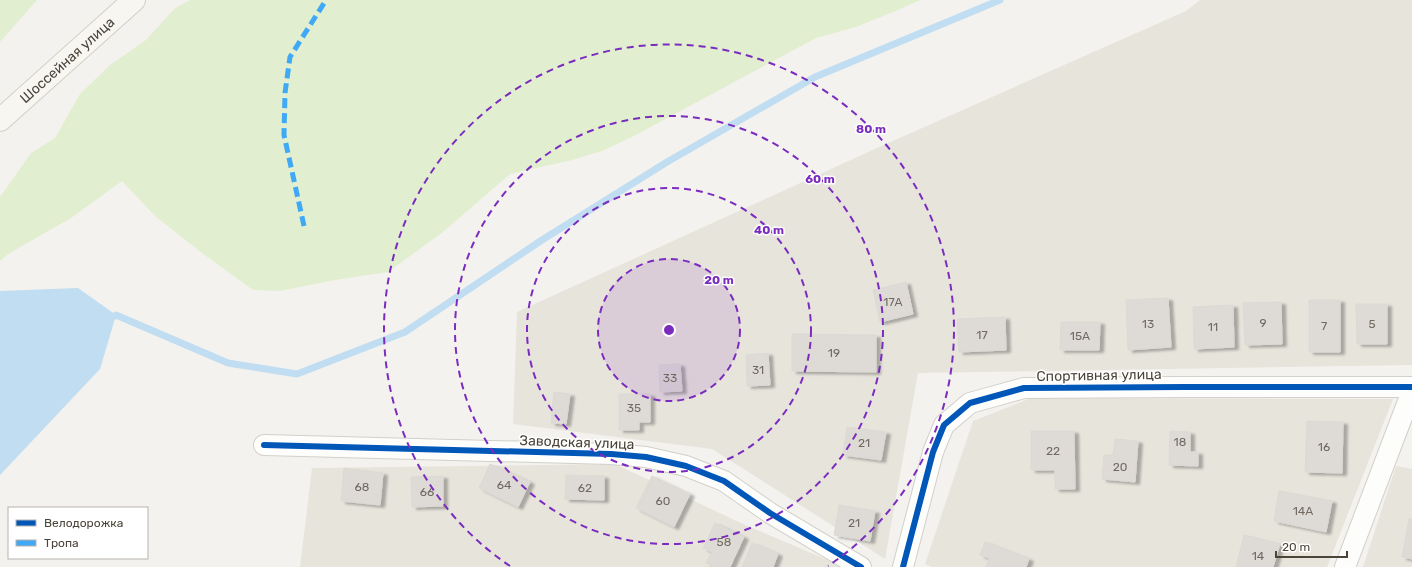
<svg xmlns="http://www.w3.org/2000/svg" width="1412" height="567" viewBox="0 0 1412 567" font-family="Rubik,sans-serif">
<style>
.residential{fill:#e7e4dc}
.green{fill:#e1eecf}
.water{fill:#c0ddf1}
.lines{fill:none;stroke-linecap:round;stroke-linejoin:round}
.stream{stroke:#c0ddf1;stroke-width:7}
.building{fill:#dedbd6;stroke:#dcd9d4;filter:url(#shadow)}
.minor-casing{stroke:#d2d0cb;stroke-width:22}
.secondary-casing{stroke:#d3cfc5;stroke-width:24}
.minor{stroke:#fdfdfc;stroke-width:20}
.secondary{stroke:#f7f6f1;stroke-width:22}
.quiet{stroke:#3fa9f5;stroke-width:5;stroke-dasharray:10 5;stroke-linecap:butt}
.cycleway-casing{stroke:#fff;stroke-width:8}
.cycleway{stroke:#0057b8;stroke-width:6}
.ring{fill:none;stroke:#7b2cbf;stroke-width:2;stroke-dasharray:7 5}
.labels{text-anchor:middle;stroke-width:3;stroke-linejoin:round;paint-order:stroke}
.number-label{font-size:12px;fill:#706a61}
.street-label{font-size:14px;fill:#4b4439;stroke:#fff}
.centre{fill:#7b2cbf;stroke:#fff;stroke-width:2}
.ring-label{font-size:12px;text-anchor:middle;font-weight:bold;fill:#7b2cbf;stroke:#fff;stroke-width:3;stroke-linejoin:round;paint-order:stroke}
</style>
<defs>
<filter id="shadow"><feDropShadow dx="4.5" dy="2.5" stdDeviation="1" flood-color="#0004"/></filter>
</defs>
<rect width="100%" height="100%" fill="#f4f2ee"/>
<path class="residential" d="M1200,0h212v365l-494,8 -33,186 -173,-110 -199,-25 4,-112 360,-164 309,-137z
M1031,398l362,1 -66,168h-395l-7,-3 48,-143z
M615,464l126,59 103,44h-544l12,-99z
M1396,466l16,3v98h-49z"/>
<path class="green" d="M0,0h37l-37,42z
M190,0h730l-22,10 -42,17 -40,11 -184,99 -30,14 -30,9 -62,14 -67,58 -55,40 -53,8 -55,11 -27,-1 -51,-37 -47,-37 -33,-35 -51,37 -63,36 -8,7v-64l31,-44 24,-15 25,-44 30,-29 36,-25 29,-32z"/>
<path class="water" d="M78,288l38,27 -16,54 -100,106v-184z"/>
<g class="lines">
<path class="stream" d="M108,320l8,-5 112,48 69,11 108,-42 137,-92 125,-78 148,-85 185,-77"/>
</g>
<path class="building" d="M906,282l7,32 -33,8 -7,-32z
M1168,298l3,49 -43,3 -2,-50z
M1309,300h31v52h-31z
M1281,302l1,42 -37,1 -2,-42z
M1356,304h31v40h-30z
M1233,305l1,42 -40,2 -1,-42z
M1005,317l1,33 -47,2 -2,-33z
M1061,322h39l-1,28h-39z
M792,334l84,1v37l-84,-1z
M768,353l2,32 -23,1 -1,-31z
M680,364l2,27 -22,1 -1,-27z
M554,392l16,2 -4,30 -15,-1z
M619,394h31v28h-11v8h-20z
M1307,421l36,1 -1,51 -37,-1z
M847,427l39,5 -5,28 -38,-5z
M1031,431h43l1,58h-20v-19h-24z
M1170,431l20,1v20h8v14l-29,-1z
M1115,439l23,2 -3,41 -33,-3 2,-24h9z
M490,464l40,18 -12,25 -39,-19z
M344,468l39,5 -3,32 -39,-4z
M566,475l38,1v24l-39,-1z
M443,476v30l-31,1 -1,-30z
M652,476l38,18 -16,33 -38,-19z
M1279,491l53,10 -6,31 -52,-11z
M839,505l36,6 -5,30 -36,-6z
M1409,519h3v40l-10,-2z
M715,523l29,14 -14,30h-16l-8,-4 6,-11 -9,-4z
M1244,535l36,9 -7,23h-37z
M985,542l44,17 -3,8h-40l3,-9 -9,-3z
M752,543l26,11 -5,13h-31z"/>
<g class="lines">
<g class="minor-casing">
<path id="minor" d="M264,445l347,9 35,3 40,9 38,15 46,32 91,54
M903,567l30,-115 11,-27 26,-22 54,-15 161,-1h227
M1345,567l67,-176"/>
</g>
<g class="secondary-casing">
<g id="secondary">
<path id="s1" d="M0,120l134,-120"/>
</g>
</g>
<use href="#minor" class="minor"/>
<use href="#secondary" class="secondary"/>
<path class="quiet" d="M304,226l-20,-91 1,-42 5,-36 36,-57"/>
<g class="cycleway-casing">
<path id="cycleway" d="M264,445l347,9 35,3 40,9 38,15 46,32 91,54
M903,567l30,-115 11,-27 26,-22 54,-15 161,-1h227"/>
</g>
<use href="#cycleway" class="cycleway"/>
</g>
<circle cx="669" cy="330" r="71" fill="#7b2cbf" fill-opacity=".12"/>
<g class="ring">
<circle cx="669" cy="330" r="71"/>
<circle cx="669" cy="330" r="142"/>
<circle cx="669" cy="330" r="214"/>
<path d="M510 566A285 285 0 1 1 828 566"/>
</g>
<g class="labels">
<g class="number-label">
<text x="893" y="306">17А</text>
<text x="1263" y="327">9</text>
<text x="1148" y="328">13</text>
<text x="1372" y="328">5</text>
<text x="1324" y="330">7</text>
<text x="1213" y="331">11</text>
<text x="982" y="339">17</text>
<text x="1080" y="340">15А</text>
<text x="834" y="357">19</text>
<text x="758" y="374">31</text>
<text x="670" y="382">33</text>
<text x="634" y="412">35</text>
<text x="1180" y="446">18</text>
<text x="864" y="447">21</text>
<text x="1324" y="451">16</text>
<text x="1053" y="455">22</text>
<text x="1120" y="471">20</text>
<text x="504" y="489">64</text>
<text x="362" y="491">68</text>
<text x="585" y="492">62</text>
<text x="427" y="496">66</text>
<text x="663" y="505">60</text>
<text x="1303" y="515">14А</text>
<text x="854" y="527">21</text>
<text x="724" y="546">58</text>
<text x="1258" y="560">14</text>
</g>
<g class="street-label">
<text dy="5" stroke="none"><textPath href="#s1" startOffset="90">Шоссейная улица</textPath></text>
<text transform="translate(1099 375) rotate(-1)" y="5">Спортивная улица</text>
<text transform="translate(577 442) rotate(2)" y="5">Заводская улица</text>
</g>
</g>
<circle cx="669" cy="330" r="6" class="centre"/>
<g class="ring-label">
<text x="871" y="133">80 m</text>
<text x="820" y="183">60 m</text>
<text x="769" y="234">40 m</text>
<text x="719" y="284">20 m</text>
</g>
<rect x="8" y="507" width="140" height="52" fill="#ffffff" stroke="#b7b4b0"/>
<rect x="16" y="520" width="20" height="6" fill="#0057b8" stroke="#b7b4b0"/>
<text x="44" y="527" font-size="12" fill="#4b4439">Велодорожка</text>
<rect x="16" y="540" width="20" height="6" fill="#3fa9f5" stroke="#b7b4b0"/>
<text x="44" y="547" font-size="12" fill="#4b4439">Тропа</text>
<path d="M1276 551v6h71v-6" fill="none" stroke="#4b4439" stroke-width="2"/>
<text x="1282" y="551" font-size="12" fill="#4b4439" stroke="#ffffff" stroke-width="3" paint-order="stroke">20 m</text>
</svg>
